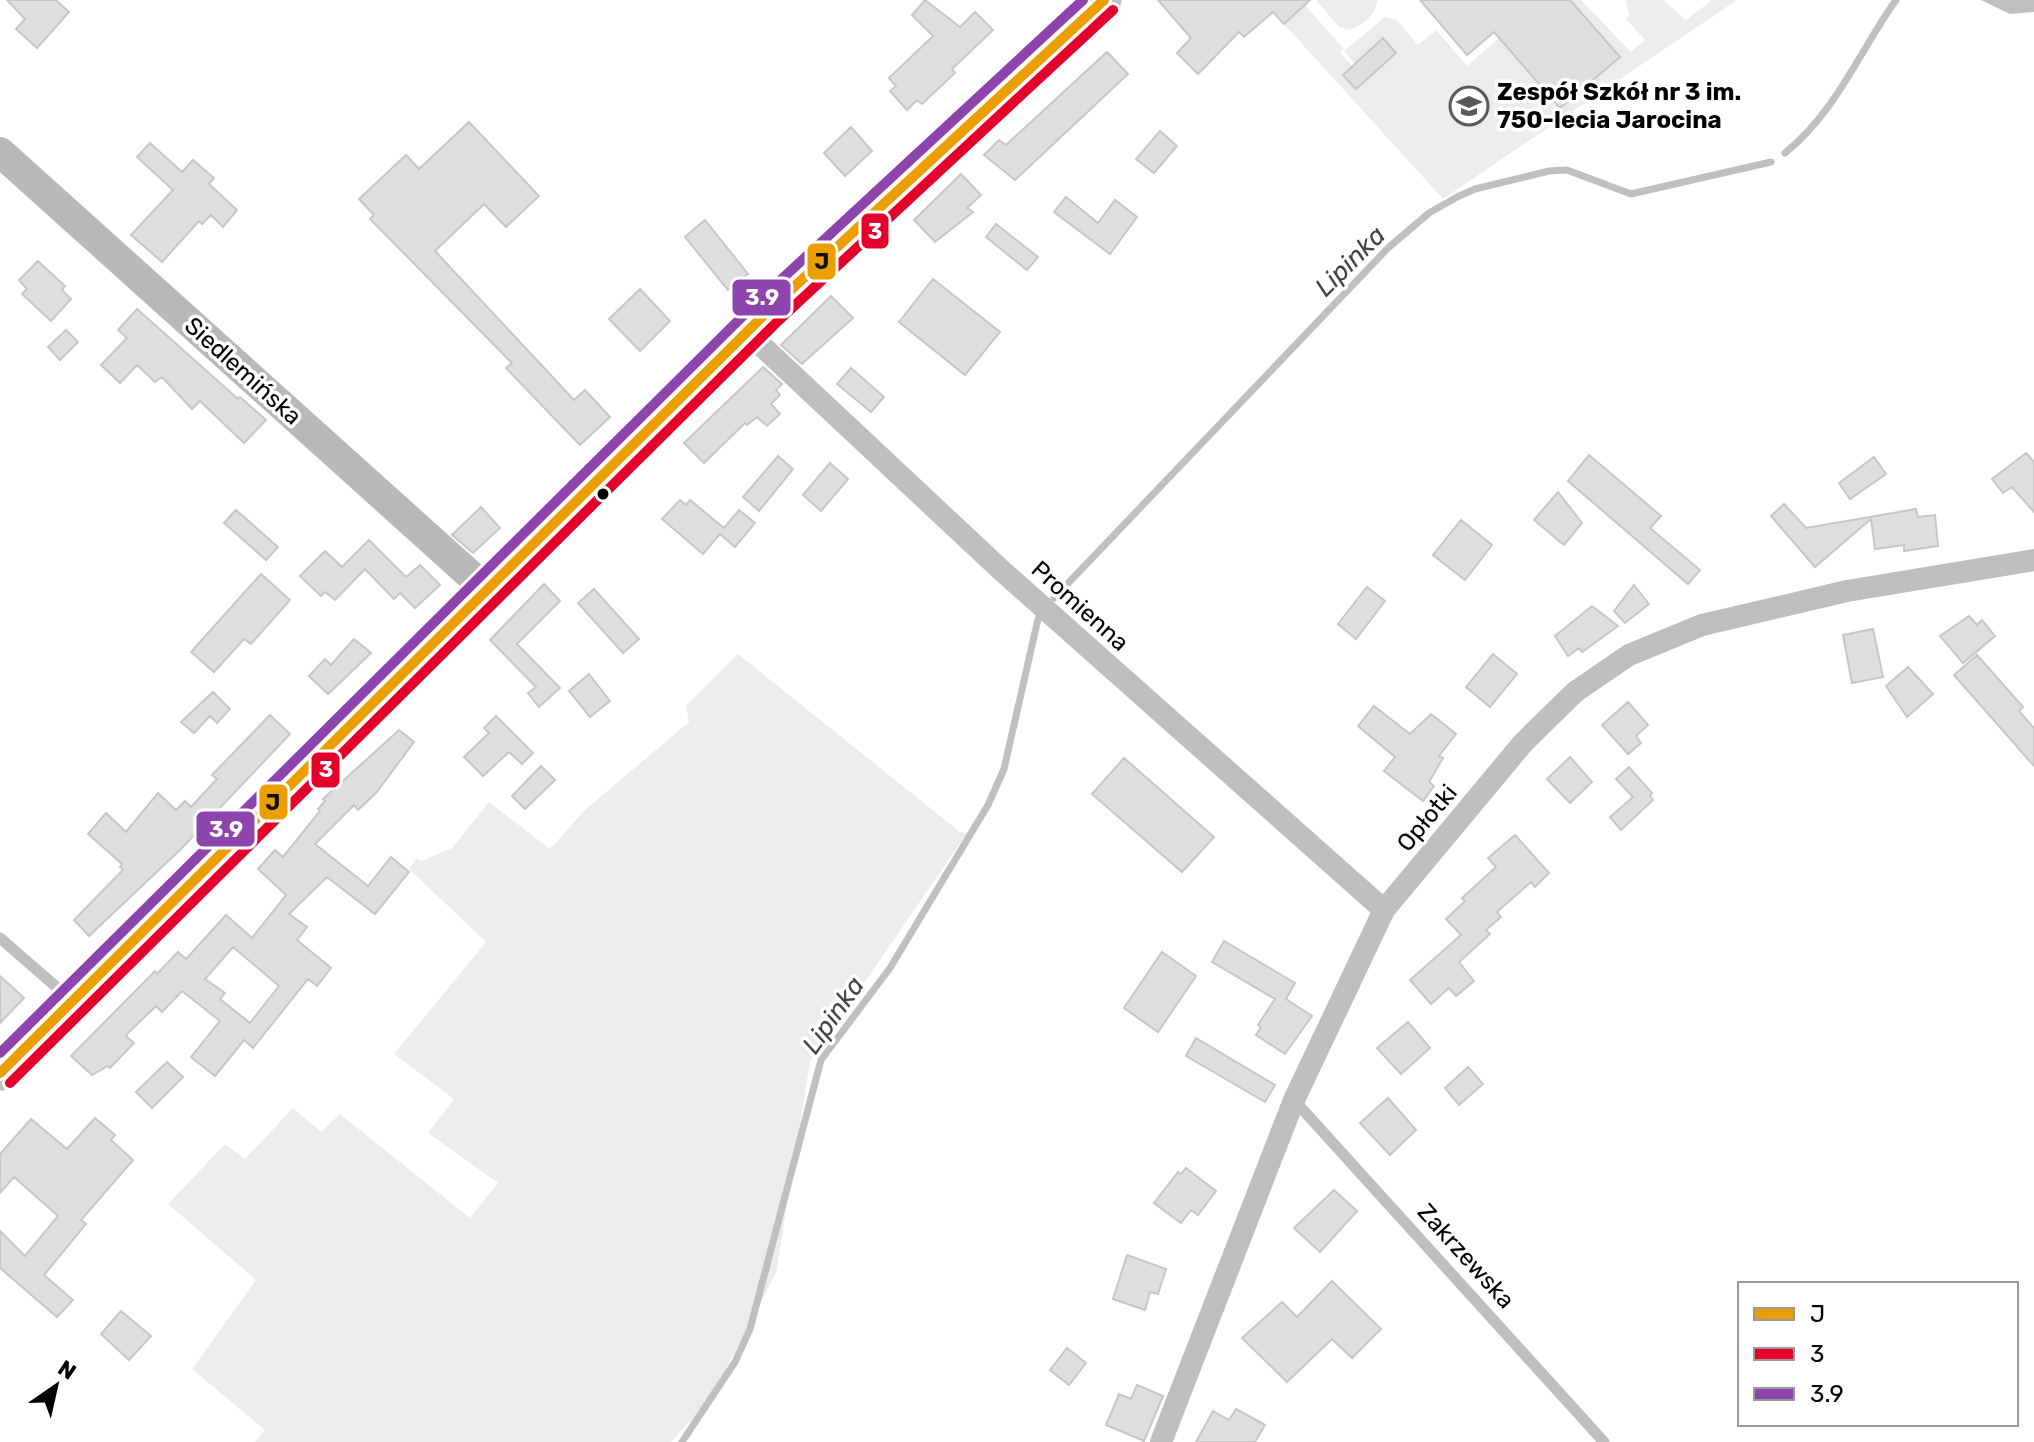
<svg xmlns="http://www.w3.org/2000/svg" width="2034" height="1442" viewBox="0 0 2034 1442" font-family="Rubik,sans-serif">
<style>
.green{fill:#ececec}
.water{fill:#bfbfbf}
.lines{fill:none;stroke-linecap:round;stroke-linejoin:round}
.stream{stroke:#bfbfbf;stroke-width:7}
.building{fill:#dfdfdf;stroke:#c7c7c7;stroke-width:2;fill-rule:evenodd}
.primary-casing{stroke:#dbdbdb;stroke-width:36}
.lane{stroke:#bebebe;stroke-width:11}
.street{stroke:#bebebe;stroke-width:22}
.secondary{stroke:#b8b8b8;stroke-width:30}
.primary{stroke:#bebebe;stroke-width:34}
.bus-1-casing{stroke:#fff;stroke-width:16}
.bus-2-casing{stroke:#fff;stroke-width:16}
.bus-3-casing{stroke:#fff;stroke-width:16}
.bus-1{stroke:#eb9e00;stroke-width:10}
.bus-2{stroke:#e4002b;stroke-width:10}
.bus-3{stroke:#8e44ad;stroke-width:10}
.bus-dot{fill:#000;stroke:#fff;stroke-width:3}
.labels{text-anchor:middle;stroke-width:7;stroke-linejoin:round;paint-order:stroke}
.poi-label{font-size:24px;font-weight:bold;fill:#000;stroke:#fff;text-anchor:start}
.street-label{font-size:24px;fill:#000;stroke:#fff}
.water-label{font-size:26px;font-style:italic;fill:#444;stroke:#fff}
.line-badge{stroke:#fff;stroke-width:3}
.badge-label{font-size:22px;text-anchor:middle;font-weight:bold;fill:#fff}
.pale-badge-label{font-size:22px;text-anchor:middle;font-weight:bold;fill:#111}
</style>
<rect width="100%" height="100%" fill="#fff"/>
<path class="green" d="M1316,0h61c0,14 -15,25 -27,30l-11,-3z
M1570,0h11l50,52 14,-12 -19,-21 3,-3 -3,-16h37l23,20 26,-20h25l-294,199 -159,-175 21,-19 39,44 -4,3 12,14 -9,9 13,14 40,-36 -13,-14 -28,25 -11,-13 41,-34 12,3 21,25 18,-15 31,36 32,-28 61,69 60,-50z
M738,654l222,178 7,1 -157,229 -34,211 -67,128 -38,41h-416l10,-12 -73,-61 64,-89 -88,-76 57,-60 20,15 48,-51 28,24 19,-18 130,104 28,-35 -70,-50 26,-34 -60,-45 92,-112 -77,-73 8,-11 4,3 31,-13 37,-46 61,47 36,-40 103,-87 -3,-16z"/>
<path class="water" d="M1981,0h53v12l-24,2z"/>
<g class="lines">
<path class="stream" d="M1785,153c51,-41 74,-101 111,-153
M1054,598l334,-350 41,-35 28,-16 18,-8 74,-18 18,-1 64,24 140,-32
M682,1442l53,-80 15,-33 71,-269 69,-92 98,-163 16,-36 34,-150"/>
</g>
<path class="building" d="M7,0h49l13,12 -32,36 -21,-19 9,-10z
M925,0l35,27 15,-15 18,18 -41,39 3,4 -33,31 -5,-4 -10,10 -17,-19 6,-5 -7,-8 44,-42 -21,-21z
M1158,0h152l-26,24 -11,-12 -29,25 -5,-5 -41,42 -21,-21 14,-15z
M1420,0h150l50,57 -60,51 -66,-76 -27,23z
M1383,38l13,15 -40,36 -13,-14z
M1107,52l21,22 -113,106 -31,-25 15,-15 7,5z
M469,122l70,74 -33,31 -22,-23 -49,47 139,149 11,-10 25,27 -30,28 -74,-77 6,-5 -142,-144 4,-4 -15,-16 47,-44 13,14z
M851,127l21,24 -27,25 -21,-23z
M1160,131l17,15 -23,27 -18,-14z
M150,143l32,29 11,-12 21,18 -5,6 28,26 -14,17 -12,-12 -9,9 -3,-3 -37,41 -31,-27 42,-45 -36,-33z
M961,174l20,21 -14,13 6,4 -38,30 -21,-22z
M1066,197l32,26 17,-23 22,17 -27,37 -56,-42z
M705,220l43,54 -20,16 -43,-53z
M996,224l42,33 -11,13 -41,-33z
M38,261l27,25 -3,4 9,9 -20,22 -29,-27 5,-5 -8,-9z
M933,279l67,53 -35,43 -66,-53z
M640,289l30,32 -30,30 -31,-32z
M831,296l22,22 -51,46 -21,-19z
M137,309l101,90 2,-2 26,23 -22,23 -44,-42 -8,8 -30,-32 -7,5 -18,-17 -17,18 -19,-18 26,-27 -9,-8z
M66,330l12,12 -18,18 -12,-13z
M763,367l19,17 -6,6 4,5 -9,9 9,10 -13,12 -10,-9 -10,8 -2,-2 -41,40 -20,-20z
M851,368l33,29 -13,15 -34,-28z
M2026,453l8,9v50l-22,-25 -9,6 -11,-14z
M1589,455l72,61 -11,12 50,42 -12,14 -120,-103z
M778,456l15,13 -34,42 -16,-14z
M1874,457l12,17 -36,25 -11,-16z
M830,463l18,16 -27,32 -18,-16z
M1558,492l24,31 -18,22 -30,-25z
M680,500l6,5 4,-5 34,28 15,-18 16,13 -20,24 -15,-13 -17,20 -41,-35z
M1784,504l22,24 110,-19 2,8 17,-2 3,31 -34,5v-6l-29,4 -4,-30 -56,48 -44,-51z
M481,507l19,21 -27,25 -21,-18z
M236,510l42,37 -12,13 -42,-37z
M1461,520l31,25 -27,35 -32,-25z
M369,540l37,37 14,-12 20,20 -25,23 -15,-15 -6,6 -29,-30 -30,31 -10,-8 -4,4 -21,-20 25,-25 17,16z
M261,574l29,26 -39,44 -7,-5 -30,33 -23,-20z
M544,584l16,17 -43,43 43,44 -21,19 -11,-14 8,-6 -46,-47z
M1634,585l15,19 -24,19 -11,-12z
M1367,587l18,14 -29,38 -18,-15z
M594,589l45,50 -16,14 -45,-50z
M1592,606l26,20 -36,26 -3,-4 -11,8 -13,-20z
M1969,616l8,9 5,-5 13,16 -32,27 -23,-27z
M1873,629l10,48 -31,6 -9,-48z
M354,639l17,14 -43,41 -19,-18 16,-17 6,6z
M1493,654l24,20 -27,33 -24,-20z
M1977,655l46,52 -4,4 15,17v38l-80,-91z
M1908,667l25,27 -26,23 -21,-31z
M589,674l21,27 -20,16 -21,-26z
M213,692l17,17 -13,14 -7,-7 -16,17 -13,-11z
M1628,702l20,23 -12,11 5,7 -13,11 -26,-29z
M1374,706l36,28 21,-20 25,20 -17,22 4,2 -14,24 5,4 -11,15 -39,-30 11,-14 -37,-31z
M270,715l20,19 -109,115 -92,87 -15,-16 49,-50 -3,-3 2,-3 -34,-30 18,-21 20,19 32,-39 18,17 9,-9 6,6 26,-28 -5,-4z
M496,716l37,37 -11,11 -13,-12 -26,24 -19,-19 25,-24 -5,-5z
M399,730l15,12 -38,51 -18,17 -4,-5 -39,39 53,42 23,-29 18,15 -34,42 -48,-37 -38,37 18,13 -10,13 34,28 -14,18 -9,-7 -55,69 -9,-8 -29,36 -24,-19 29,-36 -38,-30 -20,21 -6,-6 -27,26 -3,4 8,7 -24,25 -2,-2 -16,9 -21,-19 84,-85 2,3 21,-22 8,7 40,-44 26,23 34,-43 -28,-26 17,-19 8,7 37,-46 -2,-2 7,-8 -2,-2zM233,947l46,39 -29,37 -30,-24 5,-6 -20,-14z
M1570,757l22,25 -22,21 -23,-24z
M1124,758l90,79 -32,35 -90,-78z
M541,766l14,14 -30,29 -13,-13z
M1629,767l23,26 -2,3 3,4 -32,30 -11,-13 23,-20 -17,-18z
M1515,835l34,38 -14,14 -4,-5 -34,30 4,5 -15,13 4,4 -31,28 15,19 -18,15 -7,-8 -18,16 -21,-24 51,-45 -15,-16 19,-18 -3,-3 34,-31 -8,-9z
M1224,941l71,42 -9,16 26,17 -27,38 -29,-19 5,-8 -3,-2 17,-26 -63,-37z
M1162,952l34,24 -38,56 -34,-24z
M0,976l24,22 -24,25z
M1408,1022l22,26 -29,26 -24,-26z
M1196,1038l79,47 -10,17 -79,-46z
M167,1062l16,15 -31,31 -16,-16z
M1468,1067l15,17 -24,21 -14,-17z
M1388,1098l28,32 -26,25 -30,-32z
M95,1118l20,17 -4,5 22,20 -52,60 5,4 -42,51 29,25 -16,17 -57,-49v-37l25,25 33,-40 -44,-39 -14,16v-39l31,-35 36,30z
M1186,1168l30,23 -18,24 -7,-5 -10,13 -27,-20 24,-31 3,2z
M1334,1190l23,21 -37,41 -26,-24z
M1127,1255l39,14 -8,25 -8,-2 -5,18 -32,-11z
M1332,1281l49,48 -29,29 -20,-19 -45,43 -45,-44 40,-36 15,15z
M121,1311l30,25 -22,24 -28,-26z
M1067,1348l19,15 -17,22 -19,-15z
M1137,1385l26,11 -19,45 -38,-16 13,-31 12,5z
M1236,1409l29,16 -10,17h-59l17,-31 16,9z"/>
<g class="lines">
<g class="primary-casing">
<path id="primary" d="M0,1073l768,-762 115,-110 221,-201"/>
</g>
<path class="lane" d="M0,938l69,60
M1294,1100l310,342"/>
<path class="street" d="M747,332l254,238 383,340
M1161,1442l133,-342 90,-190 139,-167 52,-51 54,-37 73,-30 145,-34 187,-31"/>
<path class="secondary" d="M0,152l487,438"/>
<use href="#primary" class="primary"/>
<g class="bus-1-casing">
<path id="bus-1" d="M0,1073l768,-762 336,-311"/>
</g>
<g class="bus-2-casing">
<path id="bus-2" d="M10,1083l768,-762 335,-311"/>
</g>
<g class="bus-3-casing">
<path id="bus-3" d="M0,1053l758,-752 325,-301"/>
</g>
<use href="#bus-1" class="bus-1"/>
<use href="#bus-2" class="bus-2"/>
<use href="#bus-3" class="bus-3"/>
</g>
<defs>
<g id="school-ring" transform="scale(2)"><circle r="9.5" fill="#fff" stroke="#595959" stroke-width="1.5"/><path d="M0-5L7-2L0 1L-7-2ZM-4 1L0 2.5L4 1V4Q0 6-4 4Z" fill="#595959"/></g>
</defs>
<g fill-rule="evenodd">
<use href="#school-ring" x="1469" y="106"/>
</g>
<circle class="bus-dot" cx="603" cy="494" r="7"/>
<g class="labels">
<g class="poi-label">
<text x="1497" y="100">Zespół Szkół nr 3 im.<tspan x="1497" dy="28">750-lecia Jarocina</tspan></text>
</g>
<g class="street-label">
<text transform="translate(243 371) rotate(42)" y="8">Siedlemińska</text>
<text transform="translate(1080 606) rotate(42)" y="8">Promienna</text>
<text transform="translate(1427 818) rotate(-50)" y="8">Opłotki</text>
<text transform="translate(1466 1256) rotate(48)" y="8">Zakrzewska</text>
</g>
<g class="water-label">
<text transform="translate(1350 261) rotate(-45)" y="9">Lipinka</text>
<text transform="translate(833 1015) rotate(-55)" y="9">Lipinka</text>
</g>
</g>
<g class="line-badge">
<rect x="860" y="212" width="30" height="38" rx="8" fill="#e4002b"/>
<rect x="806" y="242" width="31" height="39" rx="8" fill="#eb9e00"/>
<rect x="731" y="278" width="61" height="39" rx="8" fill="#8e44ad"/>
<rect x="310" y="751" width="31" height="38" rx="8" fill="#e4002b"/>
<rect x="258" y="783" width="31" height="38" rx="8" fill="#eb9e00"/>
<rect x="195" y="810" width="61" height="38" rx="8" fill="#8e44ad"/>
</g>
<g class="badge-label">
<text x="875" y="239">3</text>
<text x="762" y="305">3.9</text>
<text x="326" y="777">3</text>
<text x="226" y="837">3.9</text>
</g>
<g class="pale-badge-label">
<text x="822" y="269">J</text>
<text x="273" y="810">J</text>
</g>
<rect x="1738" y="1282" width="280" height="144" fill="#ffffff" stroke="#999999" stroke-width="2"/>
<rect x="1754" y="1308" width="40" height="12" fill="#eb9e00" stroke="#999999" stroke-width="2"/>
<text x="1810" y="1322" font-size="24" fill="#000000">J</text>
<rect x="1754" y="1348" width="40" height="12" fill="#e4002b" stroke="#999999" stroke-width="2"/>
<text x="1810" y="1362" font-size="24" fill="#000000">3</text>
<rect x="1754" y="1388" width="40" height="12" fill="#8e44ad" stroke="#999999" stroke-width="2"/>
<text x="1810" y="1402" font-size="24" fill="#000000">3.9</text>
<g transform="translate(56 1386) rotate(34)" stroke="#ffffff" stroke-width="6" paint-order="stroke">
<path d="M0-6L14 30L0 20L-14 30Z" fill="#000000"/>
<text y="-12" font-size="22" font-weight="bold" text-anchor="middle" fill="#000000">N</text>
</g>
</svg>
